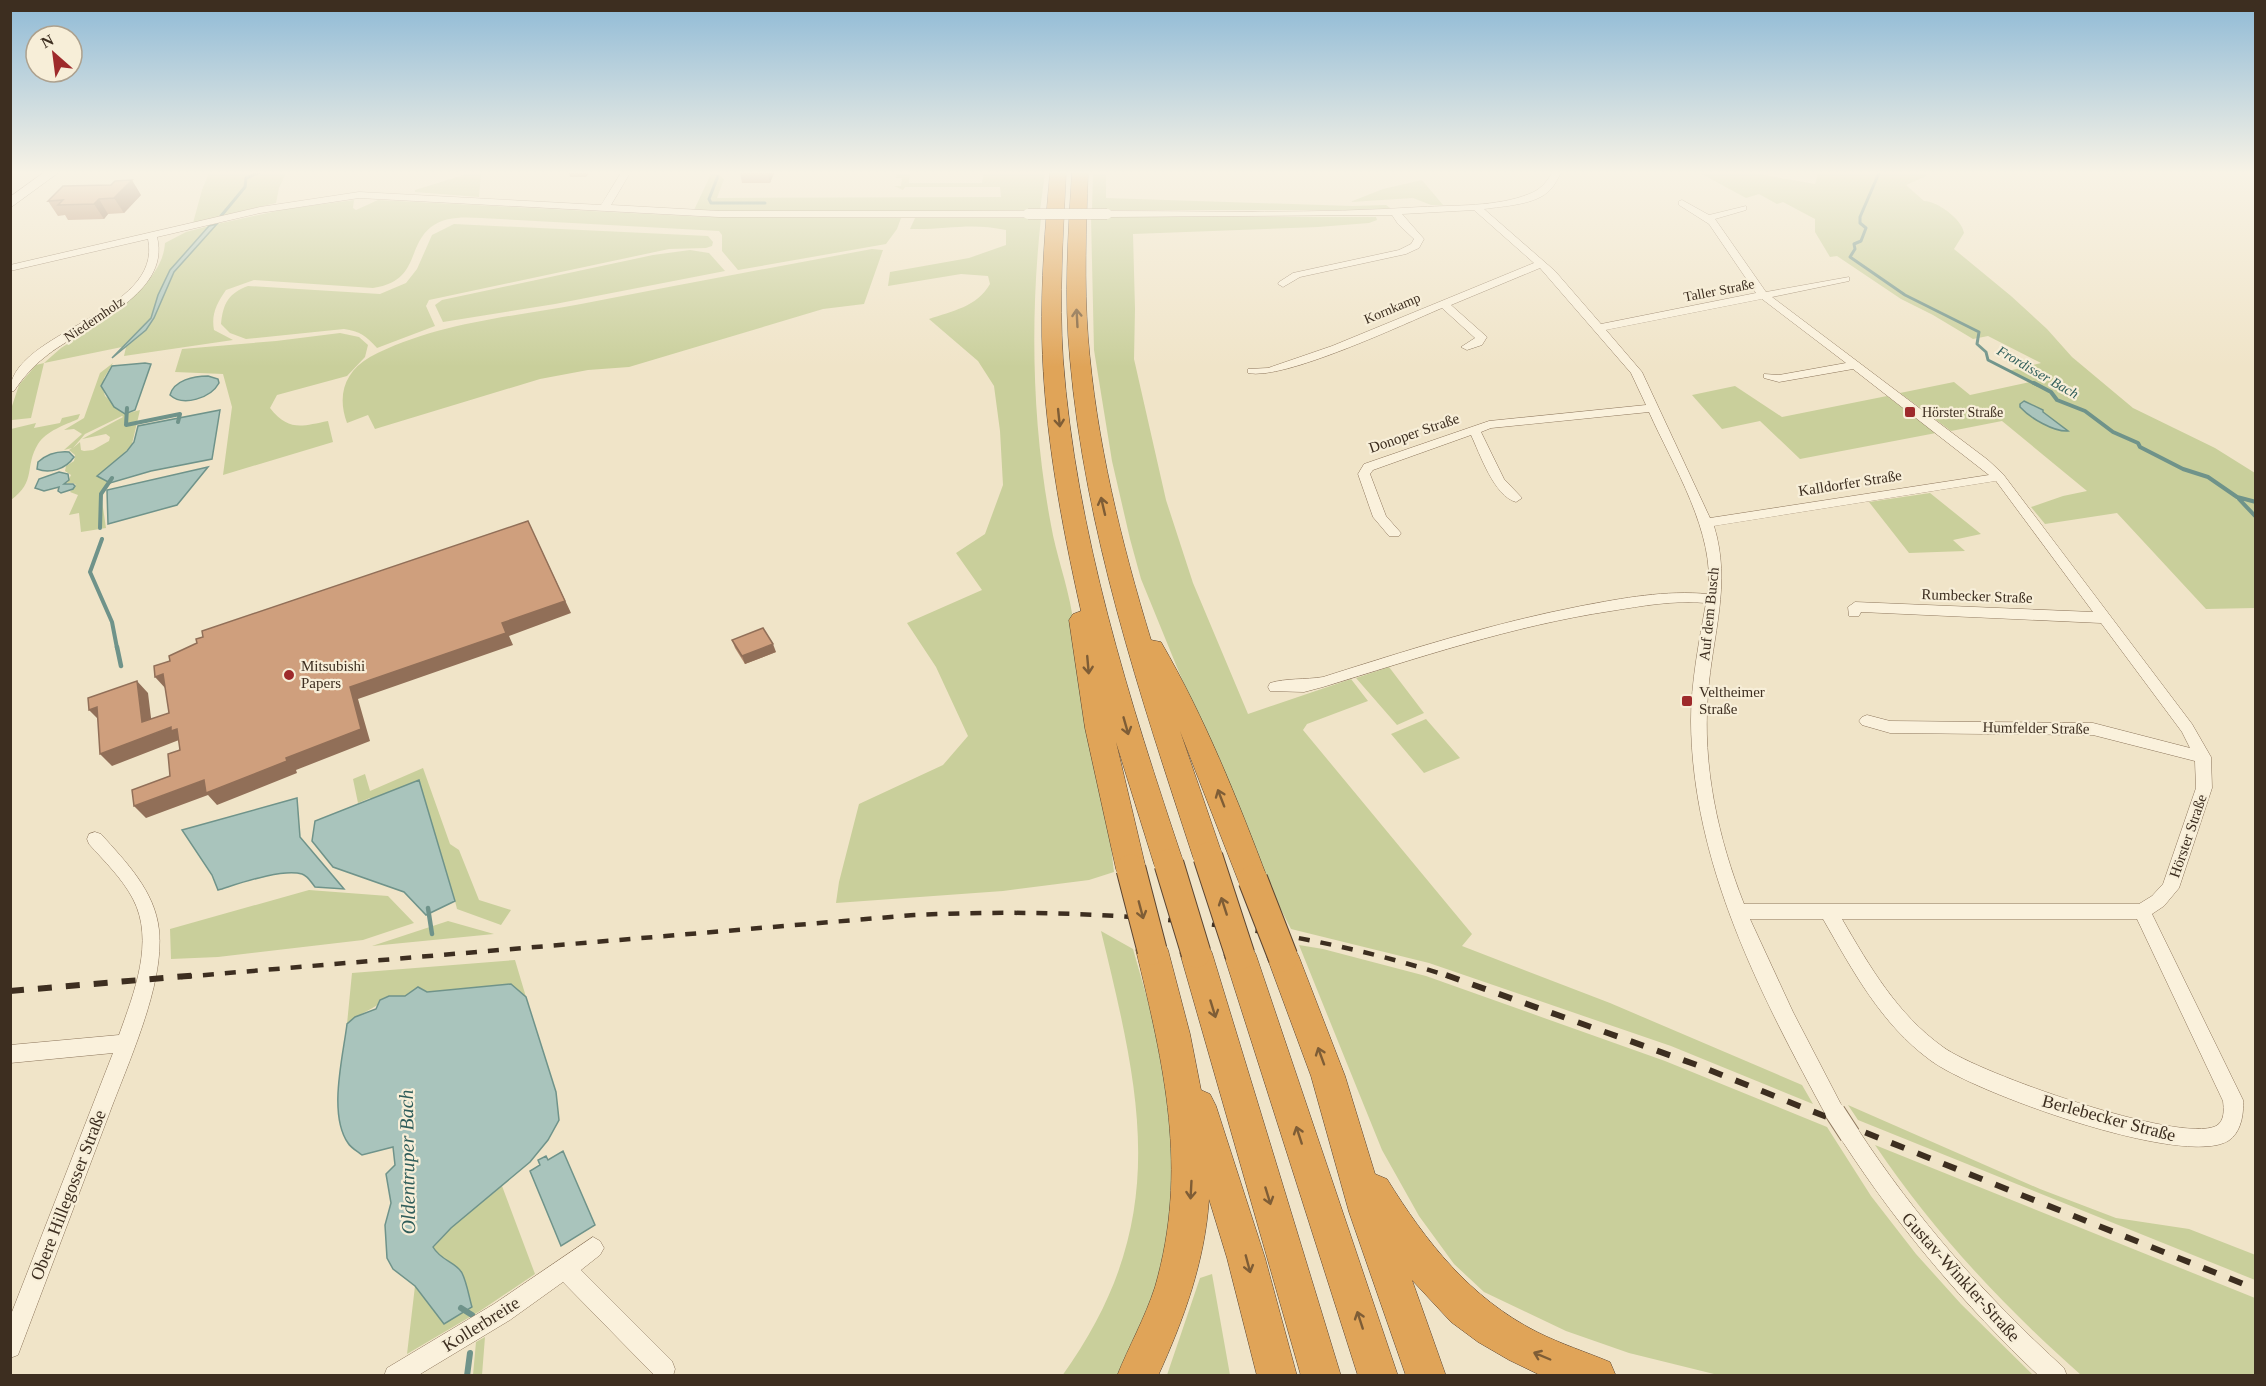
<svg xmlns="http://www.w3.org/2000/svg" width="2266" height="1386" viewBox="0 0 2266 1386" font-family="Georgia,serif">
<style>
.green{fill:#c9cf9b;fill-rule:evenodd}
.water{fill:#a9c4bc;stroke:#6f938a;stroke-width:1.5}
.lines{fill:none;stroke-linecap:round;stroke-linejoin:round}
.stream-far3{stroke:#6f938a;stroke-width:3}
.stream-far2{stroke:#6f938a;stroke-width:4}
.stream-far1{stroke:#6f938a;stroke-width:4.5}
.stream{stroke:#6f938a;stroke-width:6}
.street-casing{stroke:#8d765c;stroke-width:1}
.secondary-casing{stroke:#6f573f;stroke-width:1}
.highway-casing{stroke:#5b4430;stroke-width:1}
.street{fill:#faf1dc;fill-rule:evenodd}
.secondary{fill:#faf1dc;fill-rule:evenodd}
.highway{fill:#e0a458;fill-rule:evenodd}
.rail-far1{stroke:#3d2e20;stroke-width:4.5;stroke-dasharray:11 11;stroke-linecap:butt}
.rail{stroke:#3d2e20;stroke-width:6;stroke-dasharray:14 14;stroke-linecap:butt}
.street-bridge-far1-casing{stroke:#8d765c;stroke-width:11;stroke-linecap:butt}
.street-bridge-casing{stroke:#8d765c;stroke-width:22;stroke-linecap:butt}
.highway-bridge-casing{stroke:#5b4430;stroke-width:31;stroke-linecap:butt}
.street-bridge-far1{stroke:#faf1dc;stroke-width:10}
.street-bridge{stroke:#faf1dc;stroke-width:20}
.highway-bridge{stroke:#e0a458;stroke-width:29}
.wall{fill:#b2896c}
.shaded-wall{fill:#916f58}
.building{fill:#cf9f7d;stroke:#916f58;stroke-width:1.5}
.oneway{stroke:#7e5d36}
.poi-dot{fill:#9e2a2b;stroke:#f7eed8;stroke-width:2}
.labels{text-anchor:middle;stroke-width:4.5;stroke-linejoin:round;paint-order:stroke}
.far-street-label{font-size:14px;fill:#3d2e20;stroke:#f7eed8}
.far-water-label{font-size:14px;font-style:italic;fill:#2f5d5a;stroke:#f7eed8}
.far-poi-label{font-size:14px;fill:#3d2e20;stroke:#f7eed8;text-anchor:start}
.street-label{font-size:15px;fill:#3d2e20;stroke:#f7eed8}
.poi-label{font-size:15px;fill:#3d2e20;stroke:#f7eed8;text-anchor:start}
.near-street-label{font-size:18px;fill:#3d2e20;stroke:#f7eed8}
.near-water-label{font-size:20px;font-style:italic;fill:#2f5d5a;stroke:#f7eed8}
</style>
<rect width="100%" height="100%" fill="#f0e4c8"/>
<path class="green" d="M209,173h77l-7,15 -3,15 -83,20 9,-33z
M470,173h11l-2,24 -64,-5v-2z
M984,173h61l-5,37 -281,3 -65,-3 17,-36 9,1 4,4 -7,19 284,-1 -1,-10h-95l-2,3 -9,-4h7l1,-8h-6l1,-4h13l-1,9h73z
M1093,173h13v25l246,8 34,-1 7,5h-301z
M1700,173h53l62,11 3,-11h106l2,3 -20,9 18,16c13,0 38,18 40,32l-10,16 57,47 36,33 25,28 61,51 82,40 40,25v135l-49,1 -89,-96 -72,11 -14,-17 32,-11 24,-5 -85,-70 -51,10 -51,-38 54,-11 16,13 60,-13 -22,-11 33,-8 -53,-27 -15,3 -40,-24 -32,-16 -64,-43 -7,1 -15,-25v-13l-32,-17 -6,2 -18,-10 -13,4zM2024,401l19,9 -1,2 25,19c-16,-4 -35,-11 -47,-24z
M1422,180l21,25h-12l-18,-7 -63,4 33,-13z
M354,200l-1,8 3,2 22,-10 329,17 194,1 -4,11 -11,15 -148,26 -16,-19v-16l-3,-4 -238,-13c-16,-1 -36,-2 -50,9 -25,20 -11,54 -58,61l-119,-8 -28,10c-9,13 -15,24 -12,40l19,10 -109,16 2,-9 20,-17 8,-12 20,-46 43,-48 69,-15z
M1091,217h285l1,3 -8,3 -51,4 -185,7 2,75 -1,50 32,141 27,83 55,131 103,-35 17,22 -61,23 -4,6 169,204 -10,12 148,57 192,82 11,19 -142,-58 -242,-83 -138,-34 -16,-31 -92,-216 -42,-103 -11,-40 -18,-78 -18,-111z
M915,218h126c-11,100 -9,207 10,307 5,29 16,58 21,88 14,86 33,172 42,259l-25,8 -86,11 -167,12 3,-21 20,-78 84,-39 25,-29 -32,-69 -29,-44 75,-33 -26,-37 29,-19 18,-49 -3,-54 -6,-45 -16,-25 -49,-42c23,-8 48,-12 61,-35l-2,-8 -27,-2 -73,12 2,-14 79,-14 37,-13v-15c-36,-8 -60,0 -96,-1z
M454,224l254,12 5,6 -1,4 -6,2 -37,1 -240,51 -3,6 9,20 -58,22c-11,-12 -17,-17 -33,-19l-98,10 -16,-6 -9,-9c2,-21 8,-31 27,-38l132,8 26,-11 11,-14 15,-34z
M209,226l-39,44 -12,25 -7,23 -29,29 -78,16 -13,55 -19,2 -1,-11 8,-24 17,-20 8,-2 17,-15 53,-34 1,-4c22,-18 48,-37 50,-67l21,-11z
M872,249l11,1 -19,54 -41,5 -194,58 -41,3 -48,9 -165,50 -7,-14 -21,8c-10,-27 -3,-51 23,-66 65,-34 140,-40 211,-53 97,-19 194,-37 291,-55z
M690,250l19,3 16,18 -170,33 -112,18 -8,-17 7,-5 211,-45z
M340,333l19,4 9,8 -3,12 -18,19 -70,19 -7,13c19,24 32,18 58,13l5,21 -110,33 9,-68 -9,-33 -48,-2 7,-23 94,-8z
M113,363l-9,15 -1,11 2,7 20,18 15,-4 -8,34 -13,15 -22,17 13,7 -9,11 5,34 -25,4 -2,-19 -10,2 9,-20 -8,-3 6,-7 -3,-2h-6l4,-8 -6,-4 1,-5 8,-5 1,-6 -6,-5 3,-2 -8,2 18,-16 -8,-5 -10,1 20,-12 16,-45zM122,416l1,1 -41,22 24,-5 4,3 -1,4 -16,9 -9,1 -3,-1 -1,-8 -7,6 12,-14z
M1735,386l47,31 105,-21 49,37 -136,26 -40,-38 -38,8 -30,-34z
M80,414l-2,5c-13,6 -32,12 -40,25 -14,23 -1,37 -27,56v-71l25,-6 -2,5 26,-5 2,-5z
M1930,493l51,41 -28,6 12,11 -56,2 -40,-51z
M1389,667l35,46 -27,12 -41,-47z
M1426,719l34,39 -36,15 -33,-39z
M423,768l27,76 9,6 20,50 32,10 -10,15 -44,-16 -2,-8 -85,-103 -12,5 -5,-24 12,-5 5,17z
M309,890l79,6 26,27 -51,17 -145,17 -47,2 -1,-30z
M448,921l46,13 -122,12z
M1101,931l32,18 22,77 19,101 -7,131 -46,117 -59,1c110,-153 80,-276 39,-445z
M1299,945l24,4 103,27 239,85 162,66 44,69 45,58 45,50 72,71h-315l-89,-22 -63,-22 -82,-39 -30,-28 -35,-48 -37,-66z
M515,960l11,37 -15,-13 -84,8 -6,-4 -16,8h-16c-15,14 -28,16 -42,28l5,-51z
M1848,1105l192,84 76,29 73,11 64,25 2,1v25l-397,-160z
M1875,1145l380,153v77h-174c-78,-69 -148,-144 -206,-230z
M502,1186l33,88 -55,37 -73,43 8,-68 29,37 27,-16 -18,-43 -13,-6 -7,-10 18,-20z
M1212,1274l18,101h-63l33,-97z
M485,1337l-3,38h-9l3,-33z"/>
<path class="water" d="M217,224l-43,48 -20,46 -8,12 -34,28 39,-40 7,-23 12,-25 39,-44z
M145,363l6,1 -16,46 -10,4 -11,-7 -13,-21 11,-20z
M208,376l10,3 1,4c-8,15 -36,24 -49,12 4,-15 24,-19 38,-19z
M2024,401l19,9v2l25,19c-14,1 -38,-13 -48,-24v-3z
M220,410l-8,49 -61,12 -41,12 -13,-7 30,-25 7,-9 4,-16z
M69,452l5,5c-8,12 -24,17 -37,12l1,-7c9,-8 19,-11 31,-10z
M208,467l-31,38 -69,19 -1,-34z
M59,472l9,2 1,6 -5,4h9l2,2 -2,3 -12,4 -3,-2 1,-4 -15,4 -9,-3 4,-9z
M419,780l36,121 -29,14 -22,-23 -71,-25 -21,-26 3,-20z
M297,798l3,39 44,52 -29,-2c-4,-5 -7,-11 -13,-13 -20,-6 -64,10 -84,16l-6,-15 -30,-45z
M511,984l15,13 30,95 3,28 -11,20 -18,22 -79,66 -18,19c8,14 23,15 29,26 5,10 7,24 10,34l-28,17 -29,-38 -22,-17 -6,-11 -2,-33 6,-22 -5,-29 9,-9 -2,-18 -31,8c-5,-4 -11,-7 -14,-12 -20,-29 -5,-86 -1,-119l8,-7 21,-8 4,-9 9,-4h16l13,-9 9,5z
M563,1151l32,74 -34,21 -31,-75 10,-6 -2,-5 8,-4 2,4z"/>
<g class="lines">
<path class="stream-far3" d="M1879,173l-19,44v6l6,5 -5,13 -7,3 1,5 -5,8 55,38 74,37 -2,12 9,8 2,8 49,25
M718,176l-9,23 2,4h54
M221,216l24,-29 1,-9 12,-5"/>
<path class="stream-far2" d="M2034,383l17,9 6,8 28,11 28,21 25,11 2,4 43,22 25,8 29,20 19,5
M127,408l-1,17 54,-11 -2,8
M2239,499l17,18
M100,528l1,-34 11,-16
M102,539l-12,33 22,50 5,26"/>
<path class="stream-far1" d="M117,647l4,19
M428,908l4,26"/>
<path class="stream" d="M461,1308l11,7
M467,1376l3,-23"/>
<g class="street-casing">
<path id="street" d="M621,173h9l-19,32 108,6h309l5,3 -5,3h-309l-360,-19 -99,15 -103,24c15,59 -76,90 -112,120 -13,10 -22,21 -31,34l-4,1c0,-61 154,-78 138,-153l-138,32v-6l250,-58 99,-15 242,13z
M1552,173h9c-3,5 -6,12 -11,17 -14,15 -46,16 -66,19l71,62 46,53 155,-31 -47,-69 -30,-19v-4l3,-1 27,15 37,-9v4l-31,9 51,73 83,-15v4l-77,16 216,163 15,14 189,250 19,33 1,31 -33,100 -15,18 -12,8 91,186c1,14 -2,33 -15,41 -45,27 -256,-49 -298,-81 -49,-36 -77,-89 -107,-141h-73l43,93 52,100 -3,7 -7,3 -7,-3c-67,-123 -136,-255 -137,-398 0,-39 8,-79 15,-118 -32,-3 -64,3 -95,8 -99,15 -193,47 -288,76l-19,5 -34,-1 -2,-4 2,-4c16,-5 35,-3 53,-6 85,-27 170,-54 258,-71 42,-8 85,-16 127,-12 8,-61 -35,-128 -59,-182l-158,16 -10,4 23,47 18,19 -6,4c-22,-6 -36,-48 -45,-67l-98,35 -3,4 16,42 15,17 -2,3h-10l-16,-19 -15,-43 6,-10 125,-43 157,-16 -15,-32 -91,-105 -89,37 36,32 -5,8 -15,5 -6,-3 14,-9 -33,-30c-38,16 -159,73 -194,65v-4l20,-1 64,-22 202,-83 -60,-53 -72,4 22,25 -5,9 -13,6 -106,23 -17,10 -5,-3 1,-2 14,-9 106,-23 12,-6 3,-5 -16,-15 -6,-9 -285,2 -5,-3 5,-3c105,0 210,3 314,-4 35,-2 75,0 108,-13 11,-4 17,-11 23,-21zM1762,299l84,64 -67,12 -15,-1v4l15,4 74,-13 136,106 -279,43 -68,-146 -36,-42zM1996,481l97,131 -238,-10 -7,5 1,9h10l2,-4 240,11 81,109 8,16 -97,-25 -203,-2 -23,-6 -5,2 -3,4 3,4 28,8 203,2 102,26 1,27 -33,96 -11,12 -13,8h-395c-26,-66 -42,-139 -36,-210 4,-58 24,-110 6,-168zM1842,919h295l86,182c1,8 2,20 -7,25 -37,18 -238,-53 -273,-79 -46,-33 -73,-80 -101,-128z
M95,832l6,2c25,28 54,57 58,96 6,55 -32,135 -51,187 -29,77 -58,153 -87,230l-3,8 -8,3v-41l103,-264 -103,10v-18l109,-10c15,-42 36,-94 14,-136 -11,-21 -29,-38 -44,-55l-2,-5 2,-5z
M1850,1125l7,3c59,90 128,168 207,240l3,8h-28c-75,-71 -140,-148 -196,-234l-3,-7 3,-7z
M593,1237l7,4 4,7 -4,7 -19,15 91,91 3,8 -2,7h-18l-92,-94 -53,38 -93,56h-33l3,-8 107,-64z"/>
</g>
<g class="secondary-casing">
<path id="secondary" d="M43,173h15l-48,35v-11z"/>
</g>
<g class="highway-casing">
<path id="highway" d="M1050,173h16c-3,62 -7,124 -3,186 13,174 66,341 121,505l-4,9 -11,4 -11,-4 -4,-9 -38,-122 30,127 -4,9 -11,4 -11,-4 -4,-9 -31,-141 -16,-108 4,-6 8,-3c-20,-90 -37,-181 -39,-274 -1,-55 3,-109 8,-164z
M1072,173h16c-2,55 -4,110 0,164 8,103 33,205 63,303l10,2c44,76 76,156 107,238l-4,9 -11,4 -11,-4 -4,-9 -58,-149 43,126 -4,9 -11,4 -11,-4 -4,-9c-53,-162 -108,-326 -123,-498 -6,-61 -2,-124 2,-186z
M1152,936l11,4 5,10 22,84 11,56 9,4 6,12 49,152 32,118h-40l-30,-118 -18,-59c-4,62 -25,120 -51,177h-41c12,-30 28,-58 38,-89 34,-117 9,-222 -19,-337l5,-10z
M1196,939l11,4 5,10 129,423h-40l-121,-423 5,-10z
M1240,941l11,4 5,10 142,421h-40l-134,-421 5,-10z
M1283,943l11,4 5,10 46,119 30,98 12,5c39,63 83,119 150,153 24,12 49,20 73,30l6,14h-74l-33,-16 -31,-18 -27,-20 -39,-42 34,96h-40l-57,-164 -38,-136 -44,-119 5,-10z"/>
</g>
<use href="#street" class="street"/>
<use href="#secondary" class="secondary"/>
<use href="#highway" class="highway"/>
<path class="rail-far1" d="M181,977l733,-62c182,-8 363,5 537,62"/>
<path class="rail" d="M1446,975l251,90 559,224
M10,991l189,-16"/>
<g class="street-bridge-far1-casing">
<path id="street-bridge-far1" d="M1028,214h79"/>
</g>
<g class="street-bridge-casing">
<path id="street-bridge" d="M1835,1112l15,23"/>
</g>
<g class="highway-bridge-casing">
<path id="highway-bridge" d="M1208,857l32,98
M1169,864l27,89
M1131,869l21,81
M1253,880l30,77"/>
</g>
<use href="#street-bridge-far1" class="street-bridge-far1"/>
<use href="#street-bridge" class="street-bridge"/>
<use href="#highway-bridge" class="highway-bridge"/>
</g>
<path class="wall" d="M569,173h20l-3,4h-16z
M740,173h34l-4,10h-28z
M141,195l-17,18 -16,1 -4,5 -36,1 -3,-5 -7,1 -10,-15z
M732,640l44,12 -31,12 -10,-16z"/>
<path class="shaded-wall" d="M768,173h6l-4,10z
M132,180l9,15 -17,18 -10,-15z
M99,199l9,15 -4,5 -10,-15z
M528,521l43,92 -62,23 4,9 -155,54 12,42 -74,29 1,3 -80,32 -9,-10 -62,23 -12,-12 70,-26 82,-22 64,-71 152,-64z
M773,644l3,8 -31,12 -3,-8z
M163,674l3,15 -11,-12z
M137,681l11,12 5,41 18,-7 6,2 2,11 -67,26 -12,-12 42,-32z
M97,707l4,15 -12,-12z"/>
<path class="building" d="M132,180l-18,18 -15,1 -5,5 -36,1 5,-5 -15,1 15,-15 48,-1 4,-4z
M528,521l37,80 -63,22 4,10 -156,54 11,42 -75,29 1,3 -81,32 -2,-13 -70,26 -2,-16 38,-14 -2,-22 12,-4 -3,-21 -6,2v-4l-71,27 -3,-47 -8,3 -1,-12 49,-17 5,41 27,-9 -6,-39 -8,3 -1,-11 16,-5 -1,-5 28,-13 -1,-4 7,-2 -1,-6z
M763,628l10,16 -31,12 -10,-16z"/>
<defs><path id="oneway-shaft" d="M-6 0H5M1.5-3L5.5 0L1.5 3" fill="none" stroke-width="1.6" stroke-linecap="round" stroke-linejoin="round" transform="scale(1.5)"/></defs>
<g class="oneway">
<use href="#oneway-shaft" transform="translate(1077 318) rotate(-93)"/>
<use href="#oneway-shaft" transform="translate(1059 418) rotate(84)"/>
<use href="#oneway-shaft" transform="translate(1103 506) rotate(-103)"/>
<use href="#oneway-shaft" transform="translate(1088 665) rotate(85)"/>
<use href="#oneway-shaft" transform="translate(1126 726) rotate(74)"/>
<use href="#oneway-shaft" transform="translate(1221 798) rotate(-111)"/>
<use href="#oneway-shaft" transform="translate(1224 906) rotate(-108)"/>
<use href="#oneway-shaft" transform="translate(1141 910) rotate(75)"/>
<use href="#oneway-shaft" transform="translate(1213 1009) rotate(73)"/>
<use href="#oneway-shaft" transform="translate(1321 1056) rotate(-110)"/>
<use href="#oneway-shaft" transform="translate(1299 1135) rotate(-108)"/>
<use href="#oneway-shaft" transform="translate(1191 1190) rotate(93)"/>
<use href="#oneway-shaft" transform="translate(1268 1196) rotate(73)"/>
<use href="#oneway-shaft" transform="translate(1248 1264) rotate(75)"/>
<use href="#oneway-shaft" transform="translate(1360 1320) rotate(-108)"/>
<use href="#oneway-shaft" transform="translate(1542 1356) rotate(-157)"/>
</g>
<linearGradient id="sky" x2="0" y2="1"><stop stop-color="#8fbad6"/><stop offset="0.47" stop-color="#f8f3e6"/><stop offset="1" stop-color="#f8f3e6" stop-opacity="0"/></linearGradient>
<rect width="2266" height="367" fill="url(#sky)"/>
<g class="poi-dot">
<rect x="1904" y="406" width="12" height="12" rx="3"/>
<circle cx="289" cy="675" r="6"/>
<rect x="1681" y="695" width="12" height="12" rx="3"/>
</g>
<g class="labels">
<g class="far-street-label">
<text transform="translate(1719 290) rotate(-11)" y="5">Taller Straße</text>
<text transform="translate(1392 308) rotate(-23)" y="5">Kornkamp</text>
<text transform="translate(94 319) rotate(-34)" y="5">Niedernholz</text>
</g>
<g class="far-water-label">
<text transform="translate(2038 372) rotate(30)" y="5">Frordisser Bach</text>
</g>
<g class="far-poi-label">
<text x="1922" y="417">Hörster Straße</text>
</g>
<g class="street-label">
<text transform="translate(1414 433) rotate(-19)" y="5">Donoper Straße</text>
<text transform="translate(1850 483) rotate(-9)" y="5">Kalldorfer Straße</text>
<text transform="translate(1977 596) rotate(2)" y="5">Rumbecker Straße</text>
<text transform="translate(1709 614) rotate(-84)" y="5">Auf dem Busch</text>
<text transform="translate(2036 728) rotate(1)" y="5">Humfelder Straße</text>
<text transform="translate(2188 836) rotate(-71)" y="5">Hörster Straße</text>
</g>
<g class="poi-label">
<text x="301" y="671">Mitsubishi<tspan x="301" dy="17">Papers</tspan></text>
<text x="1699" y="697">Veltheimer<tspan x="1699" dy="17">Straße</tspan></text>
</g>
<g class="near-street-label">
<text transform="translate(2109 1118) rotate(15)" y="6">Berlebecker Straße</text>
<text transform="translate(68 1195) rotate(-69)" y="6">Obere Hillegosser Straße</text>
<text transform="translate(1961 1277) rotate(48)" y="6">Gustav-Winkler-Straße</text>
<text transform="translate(481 1324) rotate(-32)" y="6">Kollerbreite</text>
</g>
<g class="near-water-label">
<text transform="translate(407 1162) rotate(-91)" y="7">Oldentruper Bach</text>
</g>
</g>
<rect width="2266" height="1386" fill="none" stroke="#3d2e20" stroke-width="24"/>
<g transform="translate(54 54) rotate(332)"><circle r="28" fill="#f7eed8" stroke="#ada18e" stroke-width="1.5"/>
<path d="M0-4.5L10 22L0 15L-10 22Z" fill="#9e2a2b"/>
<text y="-9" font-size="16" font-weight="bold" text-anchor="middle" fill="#3d2e20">N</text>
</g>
</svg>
